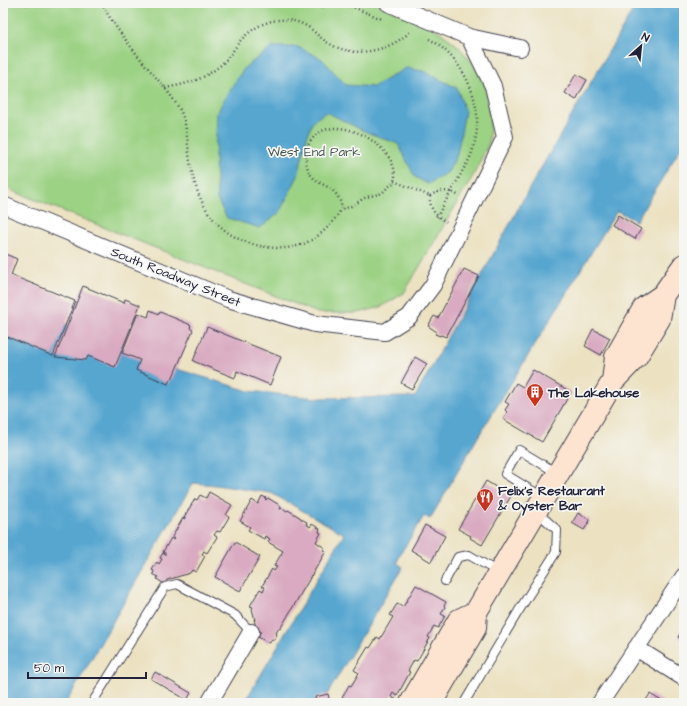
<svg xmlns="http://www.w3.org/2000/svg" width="687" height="706" viewBox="0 0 687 706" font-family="'Architects Daughter',sans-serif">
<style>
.green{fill:#9cd284;stroke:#5f7a60}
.water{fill:#56a6d0;stroke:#3c6486}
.building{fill:#d9aac1}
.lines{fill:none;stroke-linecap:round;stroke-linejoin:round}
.lane-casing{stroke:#403f4f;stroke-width:10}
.street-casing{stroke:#403f4f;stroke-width:18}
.secondary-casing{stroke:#403f4f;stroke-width:24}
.path{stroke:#403f4f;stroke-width:2.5;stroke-dasharray:1 3;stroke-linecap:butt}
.lane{stroke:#fff;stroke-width:8}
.street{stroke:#fff;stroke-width:16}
.secondary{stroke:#fde4d1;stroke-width:22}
.labels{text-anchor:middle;stroke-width:3.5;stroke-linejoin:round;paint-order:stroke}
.park-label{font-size:13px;fill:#475751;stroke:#f6f6f2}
.street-label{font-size:13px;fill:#22223b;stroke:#f6f6f2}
.poi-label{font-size:13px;font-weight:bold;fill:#22223b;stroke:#f6f6f2;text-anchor:start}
</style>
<rect width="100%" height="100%" fill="#f6f6f2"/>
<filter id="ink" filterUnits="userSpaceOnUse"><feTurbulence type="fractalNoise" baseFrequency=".025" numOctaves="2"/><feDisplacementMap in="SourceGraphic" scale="8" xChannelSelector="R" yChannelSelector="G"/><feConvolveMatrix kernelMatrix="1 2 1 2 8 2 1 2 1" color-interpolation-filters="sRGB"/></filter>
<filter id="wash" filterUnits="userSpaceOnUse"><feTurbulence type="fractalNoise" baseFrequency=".012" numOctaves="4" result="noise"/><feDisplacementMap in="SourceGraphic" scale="16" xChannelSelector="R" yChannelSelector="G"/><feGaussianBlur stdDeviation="0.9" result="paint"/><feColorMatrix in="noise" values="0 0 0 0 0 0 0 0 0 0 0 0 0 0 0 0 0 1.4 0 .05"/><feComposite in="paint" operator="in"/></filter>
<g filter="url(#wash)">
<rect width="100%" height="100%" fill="#ece2c2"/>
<path class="green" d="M3,3h371l59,24 23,17 16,18 13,22 5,36 -1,23 -16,33 -69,117 -23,14 -23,6h-40l-315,-126z"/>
<path class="water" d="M637,3h47v140l-48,78 -19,-10 -139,226 -48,82 -6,-3 -25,40 -2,7 6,4 -81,136h-78l100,-169 -73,-41 -56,-8 -22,-2 -127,220h-63v-407l99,44 78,30 69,21 68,7 98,-1 115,-210z
M273,47h25l24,12 24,26 27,2 33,-19 17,3 34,17 8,23 -8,44 -9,17 -20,12 -13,-7 -17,-33 -34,-13 -38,-19 -13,9 -6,16 -9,39 -19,37 -19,15 -33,-10 -10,-19 -2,-41 2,-45 10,-19 18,-27z"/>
<g id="blocks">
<path class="building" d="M312,3h12l-2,5z
M576,74l11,6 -11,20 -11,-7z
M618,215l23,14 -6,10 -23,-14z
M3,253l14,6 -6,16 64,26 -22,55 -50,-21z
M464,269l15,7 -33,61 -5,-2 -1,1 -5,-2 2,-2 -9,-6 6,-10 4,2z
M83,286l41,17 1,-4 15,6 -25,62 -27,-11 -2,4 -31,-3z
M150,310l9,4 1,-2 31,13 -1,3 3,2 -21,49h-2l-2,5 -30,-13 -2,-1 4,-10 -18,-7 16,-40 10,4z
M207,327l74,30 -11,28 -33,-14 -2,7 -42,-17z
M593,329l17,9 -9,17 -16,-9 2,-3h-1z
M415,357l12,7 -15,25 -11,-6z
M533,370l38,22 -29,50 -39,-23 4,-7 -2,-2 4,-6 -4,-2 11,-19 7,4z
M486,481l25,15 -29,49 -12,-7 1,-2 -13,-7z
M209,492l23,13 -6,10 3,2 -9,15 -3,-1 -3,4 3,2 -10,16 -3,-2 -2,3 3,2 -9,16 -4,-2 -2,3 -23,7 -3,4 -7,-5 1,-2 -5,-3 1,-3 -2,-1 5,-8 2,2 3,-5 -2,-1 3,-5 2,2v-2l-2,-1 8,-14 2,2 1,-1 -2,-2 11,-19 2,1 1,-1 -2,-1 11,-18 2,1 3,-5 6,3z
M262,496l4,2 -1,1 1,1 2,-2 13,8 -1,3h1l1,-1 5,3 1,-1 13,8v1l6,3 -1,2 4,3 2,-3 8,5 -1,3 2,1 -5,9 9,6 -2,2 3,1 -46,78 -1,-1 -3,5 1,1 -3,6 -2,-1 -3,4 -11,-6 3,-6 -4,1 -3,-13 1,1 -3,-11 1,-2 -3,-1 10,-17 3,2 2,-4 -3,-1 10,-17 2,2 3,-4 -3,-1 9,-15 -15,-9 2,-3 -5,-3 -1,3 -16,-9 2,-3 -10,-6 12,-21 6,4z
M578,513l12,7 -6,10 -12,-7z
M425,525l20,11 -14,26 -20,-12z
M235,542l25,15 -20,34 -25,-14z
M416,585l30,17 -2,4 1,1 -4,7 4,2 -7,12 -4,-2 -6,11 2,1 -13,23 -3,-1 -6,11 2,1 -13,24 -4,-3 -2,4 8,4 -1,2h-56l2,-4 -2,-1 7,-13 2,1 8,-13 -5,-3 14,-23 2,1 7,-11 3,2 13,-22 -3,-2 7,-11 6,3z
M684,627v14l-6,-4z
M155,672l36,21 -4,7 -36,-21z
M328,694l2,9h-14l-1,-6z
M650,694l15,9h-21z"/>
</g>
</g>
<g filter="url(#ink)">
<use href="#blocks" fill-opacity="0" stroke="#403f4f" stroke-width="1"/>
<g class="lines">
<g class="lane-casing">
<path id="lane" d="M544,498l-39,-24 14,-24 38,23
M445,581l13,-24 11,-2 29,17
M92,703l73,-116 12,-3 58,31 16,17
M464,703l54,-91 38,-60 1,-22 -20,-18"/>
</g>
<g class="street-casing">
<path id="street" d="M388,3l81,34 51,11
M3,205l225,94 87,25 70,8 24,-15 24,-32 72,-148 -12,-51 -24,-49
M636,648l48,30
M209,703l42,-71
M600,703l84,-127"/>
</g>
<g class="secondary-casing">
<path id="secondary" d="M613,381l3,-24 28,-49 19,-13 21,-30
M411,703l48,-83 17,-8
M431,703l44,-75 1,-16 137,-231 23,-24 23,-38 4,-24"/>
</g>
<path class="path" d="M101,3c13,23 30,44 46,64 12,14 24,27 33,43 7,14 7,29 9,44 6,53 31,91 88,94 29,2 51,-16 65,-40 -1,-5 -3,-11 -6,-14 -11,-13 -26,-9 -30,-32 -1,-9 1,-18 8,-25 23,-25 80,7 81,38 0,3 0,3 -1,6 -1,3 -3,4 -6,6 -3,3 -5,6 -9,7 -4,1 -8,2 -12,3 -8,3 -16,12 -25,11
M343,3l39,16
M429,39c29,15 50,53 48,86 0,9 -2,18 -5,27 -2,8 -8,15 -11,22 -8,14 -16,28 -24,43
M165,88c17,-3 34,-7 48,-17 6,-4 12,-9 16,-15 4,-4 7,-10 11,-15 10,-11 24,-20 39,-21 11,-1 23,2 32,9 6,5 11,11 19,15 26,15 60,7 81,-13
M394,181l36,15
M430,196c-1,13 6,20 16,26
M430,196c10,-7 20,-6 29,0"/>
<use href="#lane" class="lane"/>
<use href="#street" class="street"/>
<use href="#secondary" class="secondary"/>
</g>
</g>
<defs>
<g id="building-pin" transform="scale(0.9)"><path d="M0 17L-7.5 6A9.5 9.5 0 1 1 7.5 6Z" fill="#c8321e" stroke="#f6f6f2"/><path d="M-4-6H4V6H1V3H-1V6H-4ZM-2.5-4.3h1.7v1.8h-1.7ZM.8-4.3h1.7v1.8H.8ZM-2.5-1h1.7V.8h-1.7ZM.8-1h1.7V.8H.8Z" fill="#fff"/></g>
<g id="restaurant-pin" transform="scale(0.9)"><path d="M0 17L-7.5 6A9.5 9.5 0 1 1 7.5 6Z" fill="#c8321e" stroke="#f6f6f2"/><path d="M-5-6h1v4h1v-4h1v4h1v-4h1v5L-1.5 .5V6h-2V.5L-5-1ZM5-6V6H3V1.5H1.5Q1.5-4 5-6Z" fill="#fff"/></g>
</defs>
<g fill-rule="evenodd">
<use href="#building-pin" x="535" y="392"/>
<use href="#restaurant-pin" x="485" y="497"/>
</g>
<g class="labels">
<g class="park-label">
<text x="314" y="156">West End Park</text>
</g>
<g class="street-label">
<text transform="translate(176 276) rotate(22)" y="5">South Roadway Street</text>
</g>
<g class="poi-label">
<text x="548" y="397">The Lakehouse</text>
<text x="498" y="495">Felix's Restaurant<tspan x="498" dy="15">&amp; Oyster Bar</tspan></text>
</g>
</g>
<rect width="687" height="706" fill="none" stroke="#f6f6f2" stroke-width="16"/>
<g transform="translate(641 46) rotate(27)" stroke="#f6f6f2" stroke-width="3" paint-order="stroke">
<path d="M0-3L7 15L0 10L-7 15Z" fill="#22223b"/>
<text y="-6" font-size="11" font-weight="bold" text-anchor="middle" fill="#22223b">N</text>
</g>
<path d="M28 672v6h118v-6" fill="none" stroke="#22223b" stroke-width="2"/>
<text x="34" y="672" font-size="12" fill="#22223b" stroke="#f6f6f2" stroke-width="3" paint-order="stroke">50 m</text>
</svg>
